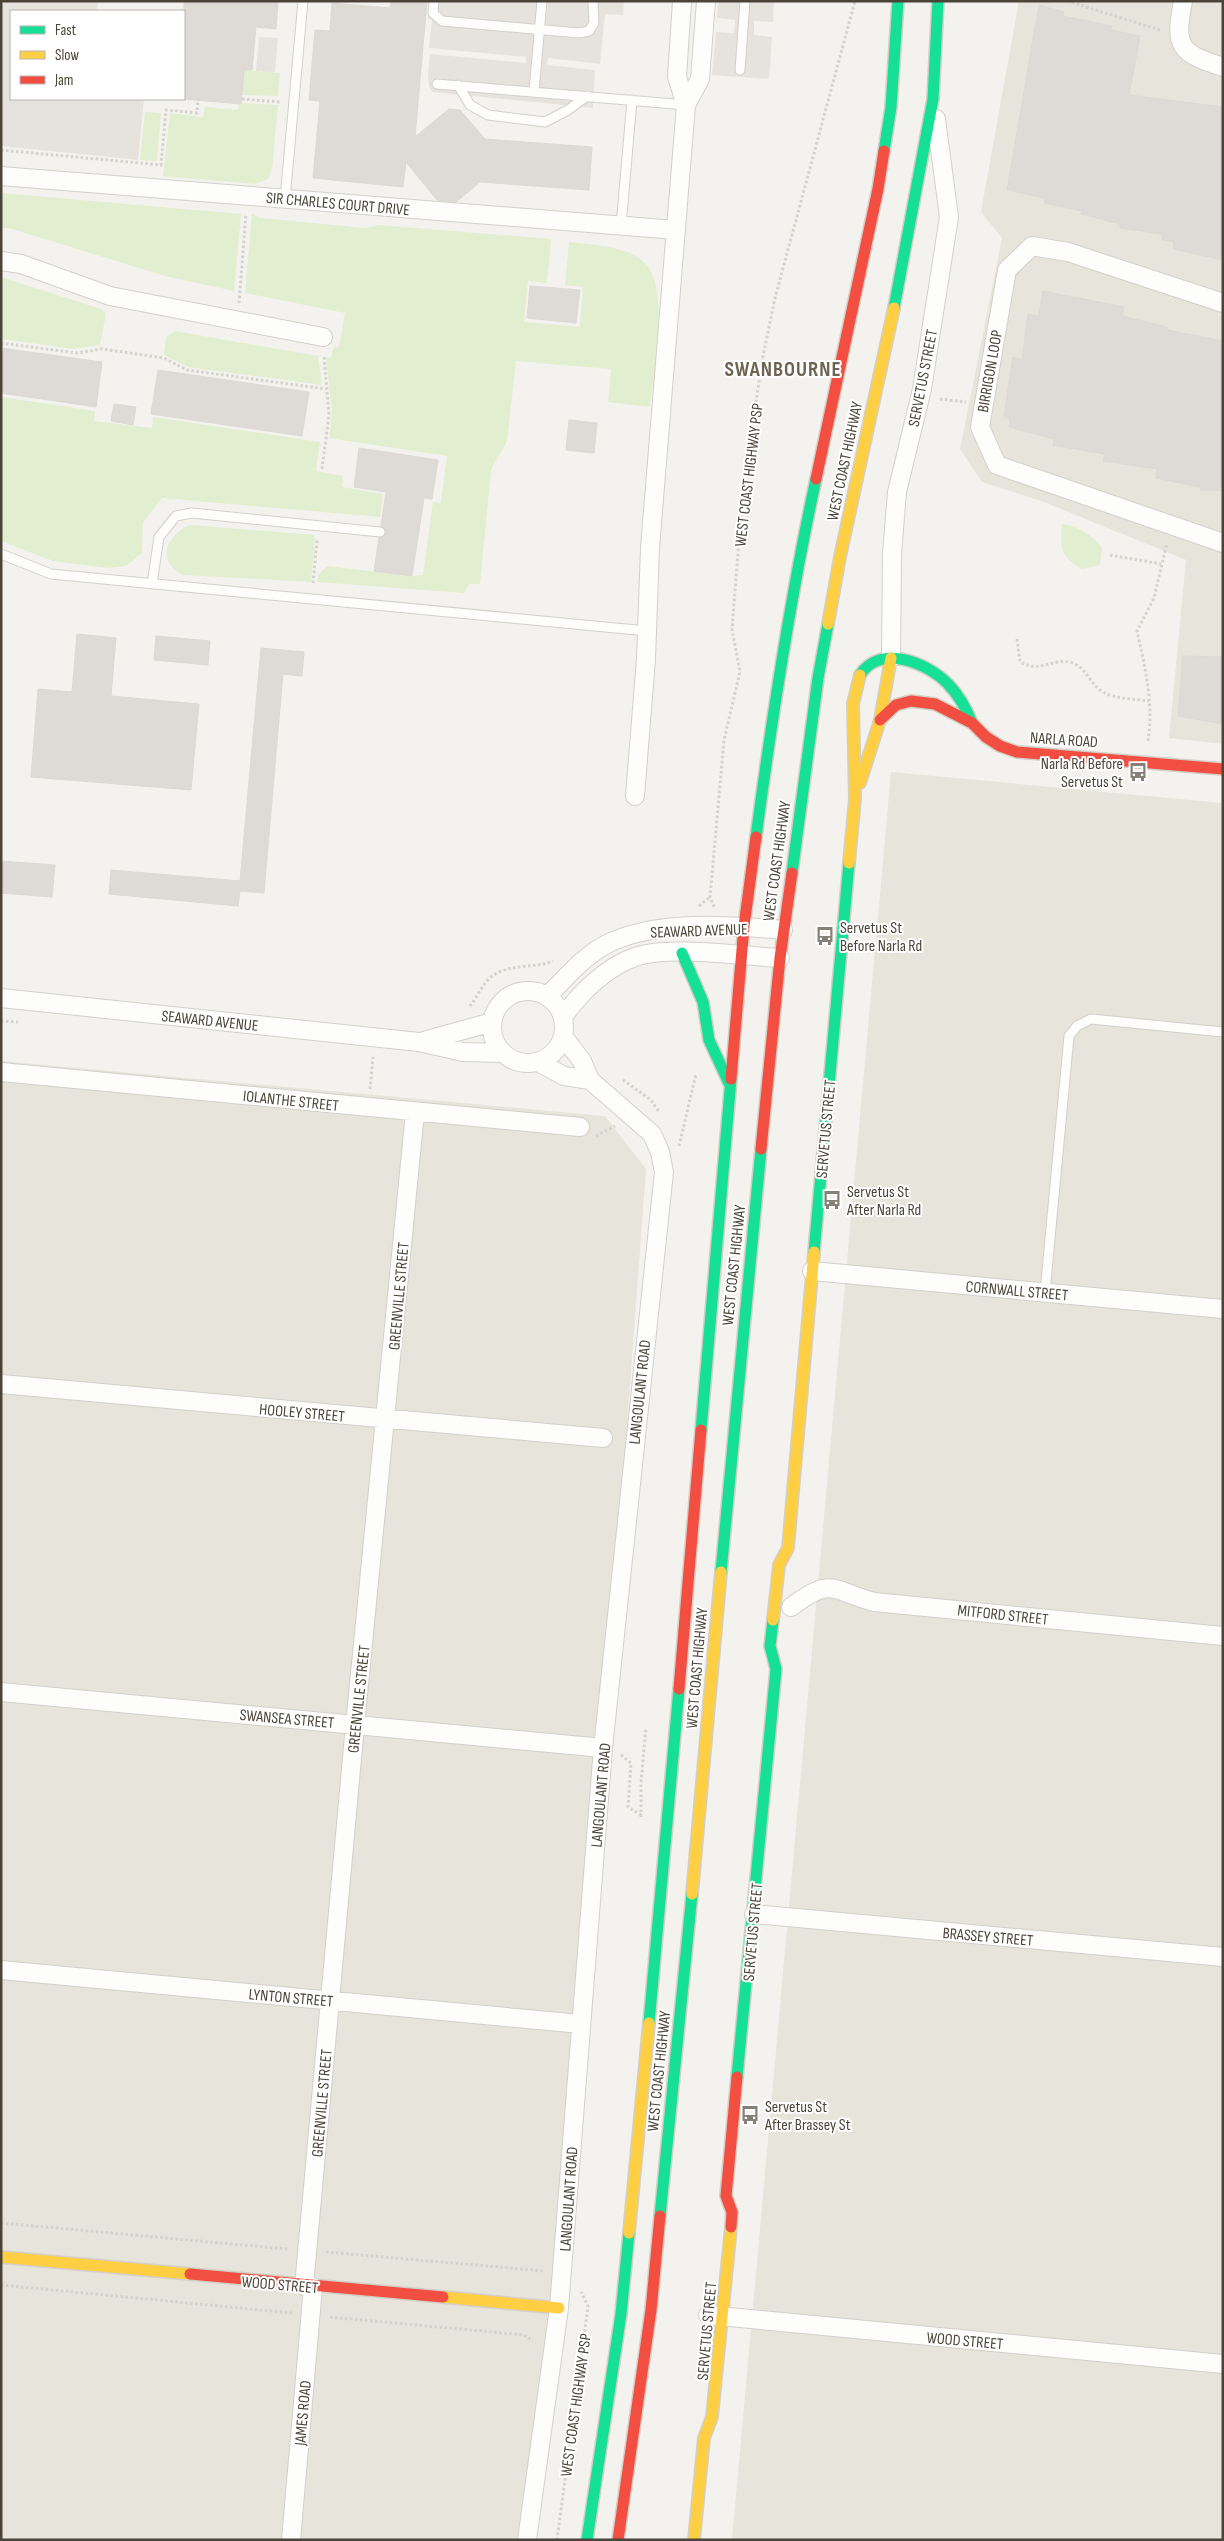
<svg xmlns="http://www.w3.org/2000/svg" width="1224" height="2541" viewBox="0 0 1224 2541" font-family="'Sofia Sans Condensed',sans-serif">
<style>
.residential{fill:#e7e4dc}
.green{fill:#e1eecf}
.parking{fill:#e6e3df}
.building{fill:#dedbd6;stroke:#dcd9d4}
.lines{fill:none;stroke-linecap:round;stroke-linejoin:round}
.lane-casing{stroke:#d2d0cb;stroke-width:11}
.street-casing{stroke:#d2d0cb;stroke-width:20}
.fast-casing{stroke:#d3cfc5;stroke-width:14}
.slow-casing{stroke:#d3cfc5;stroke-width:14}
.jam-casing{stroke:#d3cfc5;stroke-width:14}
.path{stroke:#d3d2cc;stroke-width:3;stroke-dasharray:2.5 2.5;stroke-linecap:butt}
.lane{stroke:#fdfdfc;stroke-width:9}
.street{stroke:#fdfdfc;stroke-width:18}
.fast{stroke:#16e098;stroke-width:11}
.slow{stroke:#ffcf43;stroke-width:11}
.jam{stroke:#f24e42;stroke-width:11}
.labels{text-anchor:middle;stroke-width:4;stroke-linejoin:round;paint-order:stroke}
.street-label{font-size:16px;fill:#4b4439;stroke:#fff}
.poi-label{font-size:16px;fill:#4b4439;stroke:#fff;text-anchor:start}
.district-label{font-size:21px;font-weight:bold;letter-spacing:1px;fill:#6e6250;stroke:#fff}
</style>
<rect width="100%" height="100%" fill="#f4f2ee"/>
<path class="residential" d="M1019,1h204v743l-54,-6 17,-178 -142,-58 -62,-20 -22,-33 42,-211 -21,-26z
M891,772l332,31v1737h-491z
M1,1061l604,55 41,53 -91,1230 -24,141h-530z"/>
<path class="green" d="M244,70l36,3 -2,23 -36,-1z
M242,103l36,2 -6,64 -4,10 -13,5 -92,-8 7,-63 33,4 2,-10 33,3 1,-6z
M145,112l16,1 -4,48 -17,-1z
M1,193l240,21 -7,77 -69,-15 -156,-48h-8z
M252,214l8,4 105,10 14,-3 172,14 -4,44 -19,-2 -4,41 56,5 3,-40 -18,-2 4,-43c23,3 51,3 71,17 33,21 13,113 10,148l-42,-5 3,-33 -95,-8 -9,80 -16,29 -11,114h-11l-5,9 -147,-11 1,-7 9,-9 85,10 11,-1 10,-73 8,1 6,-47 -118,-18 3,-26 -6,-55 5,1 3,-12 5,1 6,-34 -100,-20z
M1,277l100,32 5,5 -6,31 -26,4 -73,-10z
M175,331l143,25 4,29 -134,-18 -24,-12 2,-18z
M1,397l94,14 -1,10 58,7 1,-11 167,25 -4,29 27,5 -1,11 41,7 -3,23 -218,-19 -19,24 -1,31 -16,13 -19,2 -54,-7 -52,-20z
M1062,524c18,3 29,10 40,24l-2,17 -18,4c-22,-13 -22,-20 -20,-45z
M190,525l125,10 -4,47 -127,-7c-29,-12 -18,-40 6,-50z"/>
<path class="parking" d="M1,1h97l-1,10h-86v88h133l-6,61 -137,-14z
M429,1h195l-1,14 -18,-1 -5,50 -52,-6 -1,7 48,5 -2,38 -160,-16 -4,-5 -1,-14 2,-19 96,9v-6l-97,-9 3,-28 -4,-1z
M718,1h56l-1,21 -19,-1v14l18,2 -3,42 -57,-4 4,-43 18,1 1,-13 -18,-2z
M259,37l19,1 -3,34 -19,-1z"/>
<path class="building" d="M184,1h94l-2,28 -20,-2 -4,43h-8l-3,34 -57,-5z
M391,1h36l-12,136 34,-28 11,1 25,29 107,8 -3,43 -109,-8 -24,20 -19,-2 -31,-38 -3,25 -90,-9 7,-77 -11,-1 6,-70 15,1 2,-28 58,5z
M1039,5l25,7 -1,4 49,10 -1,4 29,6 -11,59 94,12v153l-50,-11 1,-7 -12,-2v-6l-42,-6v-4l-39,-10 1,-3 -38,-8 1,-5 -38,-8z
M530,286l50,4 -4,33 -49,-5z
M1043,291l81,16 -2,9 45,11v3l56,11v150l-23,-1v-3l-44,-9 1,-9 -54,-8 2,-7 -52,-9 1,-6 -45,-12 1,-8 -6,-2 9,-60 9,3 6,-46 11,2z
M1,348l101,14 -6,45 -95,-14z
M158,370l151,22 -7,44 -151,-22z
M114,404l22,3 -3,18 -22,-4z
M569,420l28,3 -3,30 -28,-3z
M359,448l79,12 -6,39 -8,-1 -12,78 -38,-5 5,-33 7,-5 -1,-4 -4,-3 5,-34 -32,-5z
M77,634l39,4 -5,58 88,8 -8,86 -160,-13 7,-88 34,3z
M156,636l54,5 -2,24 -54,-5z
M261,648l43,4 -2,24 -19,-2 -19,219 -24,-2 -2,15 -129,-12 2,-24 129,11z
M1183,656l40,1v67l-45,-8z
M1,861l54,4 -3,32 -51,-4z"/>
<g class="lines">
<g class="lane-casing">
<path id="lane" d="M434,1l-1,12 9,8 137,12 10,-2 5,-8 -1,-22
M740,70l5,-69
M437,84l249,21
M458,85l12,20 18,10 57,7 23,-12 19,-14
M534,91l8,-90
M285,199l18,-198
M621,226l11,-126
M1,554l50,20 596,57
M152,584l7,-47 17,-21 16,-3 188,19
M1045,1292l24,-256 8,-10 14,-7 132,13"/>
</g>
<g class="street-casing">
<path id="street" d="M1183,1c-9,46 -4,52 40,66
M686,105l14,-26 6,-78
M1,176l675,54
M1,261l20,3 89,32 213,41
M1223,303l-155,-51 -36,-6 -25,24 -27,157 17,38 226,78
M891,658l1,-104 5,-62 25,-103 27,-172 -13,-98
M635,796l11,-137 4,-111 36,-443 -9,-28 5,-76
M492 1027a36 36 0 1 1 72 0a36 36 0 1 1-72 0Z
M547,996c18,-17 36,-39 58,-51 50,-26 124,-20 178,-15
M1,998l418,44 44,10 40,1
M563,1017c17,-24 43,-50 72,-60 32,-12 108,-1 145,1
M424,1041l68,-19
M538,1062l26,14 26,4
M1,1072l579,55
M812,1271l411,38
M1,1384l602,54
M791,1607c41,-31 40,-17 83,-5l349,34
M1,1692l602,56
M754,1914l469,43
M1,1970l580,54
M304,2286l51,-561 60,-613
M708,2315l515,49
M291,2540l22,-253
M527,2540l32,-232 44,-560 61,-576 -4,-20 -8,-18 -62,-54 -8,-19 -19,-25"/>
</g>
<g class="fast-casing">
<path id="fast" d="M884,151l7,-44 7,-106
M894,308l39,-209 5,-98
M860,675c20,-32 68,-12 88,9 11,11 18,24 24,39
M756,837c16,-120 34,-239 60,-358
M792,873l26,-195 10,-54
M682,953l21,49 6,38 20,43
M814,1252l35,-389
M701,1430l30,-351
M721,1572l40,-423
M649,2023l30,-334
M737,2077l39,-408 -6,-23 3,-26
M660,2216l32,-322
M587,2540l34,-226 8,-81"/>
</g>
<g class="slow-casing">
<path id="slow" d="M828,624l12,-67 54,-249
M860,783l20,-63 11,-62
M849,863l6,-64 -2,-95 7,-29
M773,1620l6,-55 9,-17 26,-296
M692,1894l29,-322
M629,2233l20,-210
M1,2257l189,17
M443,2297l116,11
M694,2540l10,-102 8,-21 19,-190"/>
</g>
<g class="jam-casing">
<path id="jam" d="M816,479l62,-290 6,-38
M880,720l16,-15 15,-4 24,3 37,19 14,14 14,9 17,6 206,17
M731,1079l13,-153 12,-89
M761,1149l19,-191 12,-85
M679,1689l22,-259
M731,2227l1,-15 -6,-16 11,-119
M190,2274l253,23
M618,2540l33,-230 9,-94"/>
</g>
<path class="path" d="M1067,1l93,29
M242,99l38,3
M1,150l160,15 5,-55 31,3 1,-13
M239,303l7,-89
M1,343l76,10 25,-4 62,9 23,12 139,19
M762,361l53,11
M940,399l26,3
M322,469l7,-54 -5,-60
M1110,555l51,9
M313,583l4,-43
M1017,639l3,23c21,11 30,-3 49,0 18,4 20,22 34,30 12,7 33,7 46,9
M1148,741c6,-37 -3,-74 -11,-110l17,-33 13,-55
M699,906l11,-9
M714,907l-4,-10 14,-157 16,-68 -8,-43 11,-139 19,-129 13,-63 80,-297
M470,1006c7,-9 12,-21 21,-29 18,-14 42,-8 62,-16
M1,1021l17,1
M623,1080l28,20 8,12
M370,1089l3,-32
M596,1136l19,-10
M679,1146l17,-72
M621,1755l10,8 -3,44 13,8
M641,1817v-35l5,-55
M1,2223l286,26
M326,2252l218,19
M1,2285l291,28
M330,2317l194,18 9,6
M557,2540l31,-234 -7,-14"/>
<use href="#lane" class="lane"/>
<use href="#street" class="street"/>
<use href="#fast" class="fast"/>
<use href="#slow" class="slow"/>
<use href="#jam" class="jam"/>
</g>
<defs>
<g id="bus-bare" transform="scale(1.5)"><path d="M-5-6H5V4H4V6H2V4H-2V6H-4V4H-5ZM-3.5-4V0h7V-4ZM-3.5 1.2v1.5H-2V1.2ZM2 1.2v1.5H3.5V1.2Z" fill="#868178" stroke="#fff" stroke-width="2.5" paint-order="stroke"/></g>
</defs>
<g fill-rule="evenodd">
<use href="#bus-bare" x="1138" y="772"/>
<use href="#bus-bare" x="825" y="936"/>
<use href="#bus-bare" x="832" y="1200"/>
<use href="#bus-bare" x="750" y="2115"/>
</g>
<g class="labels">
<g class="street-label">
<text transform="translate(338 203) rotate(5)" y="6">SIR CHARLES COURT DRIVE</text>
<text transform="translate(989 371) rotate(-80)" y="6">BIRRIGON LOOP</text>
<text transform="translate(922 378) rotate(-79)" y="6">SERVETUS STREET</text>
<text transform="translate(844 461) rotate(-78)" y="6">WEST COAST HIGHWAY</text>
<text transform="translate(748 475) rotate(-83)" y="6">WEST COAST HIGHWAY PSP</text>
<text transform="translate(1064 739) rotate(4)" y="6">NARLA ROAD</text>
<text transform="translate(776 861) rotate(-82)" y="6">WEST COAST HIGHWAY</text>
<text transform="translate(699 930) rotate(-2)" y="6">SEAWARD AVENUE</text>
<text transform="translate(210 1020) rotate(6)" y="6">SEAWARD AVENUE</text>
<text transform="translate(291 1100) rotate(6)" y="6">IOLANTHE STREET</text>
<text transform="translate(825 1129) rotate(-85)" y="6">SERVETUS STREET</text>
<text transform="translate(733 1265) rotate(-84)" y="6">WEST COAST HIGHWAY</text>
<text transform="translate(1017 1290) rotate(5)" y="6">CORNWALL STREET</text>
<text transform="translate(398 1296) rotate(-85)" y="6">GREENVILLE STREET</text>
<text transform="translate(639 1392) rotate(-84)" y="6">LANGOULANT ROAD</text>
<text transform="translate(302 1412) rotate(5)" y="6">HOOLEY STREET</text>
<text transform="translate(1003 1614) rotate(6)" y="6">MITFORD STREET</text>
<text transform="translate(696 1668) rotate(-85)" y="6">WEST COAST HIGHWAY</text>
<text transform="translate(358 1699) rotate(-84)" y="6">GREENVILLE STREET</text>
<text transform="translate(287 1718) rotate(5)" y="6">SWANSEA STREET</text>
<text transform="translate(600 1795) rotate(-85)" y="6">LANGOULANT ROAD</text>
<text transform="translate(752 1932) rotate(-85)" y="6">SERVETUS STREET</text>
<text transform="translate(988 1936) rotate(5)" y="6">BRASSEY STREET</text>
<text transform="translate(291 1997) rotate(5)" y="6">LYNTON STREET</text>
<text transform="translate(658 2071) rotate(-84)" y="6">WEST COAST HIGHWAY</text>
<text transform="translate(321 2103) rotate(-85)" y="6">GREENVILLE STREET</text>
<text transform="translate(568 2199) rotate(-86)" y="6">LANGOULANT ROAD</text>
<text transform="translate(280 2284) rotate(5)" y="6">WOOD STREET</text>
<text transform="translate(706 2331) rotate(-85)" y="6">SERVETUS STREET</text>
<text transform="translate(965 2340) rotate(5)" y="6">WOOD STREET</text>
<text transform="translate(575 2405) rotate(-82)" y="6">WEST COAST HIGHWAY PSP</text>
<text transform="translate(302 2413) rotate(-85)" y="6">JAMES ROAD</text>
</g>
<g class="poi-label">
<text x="1123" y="769" text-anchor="end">Narla Rd Before<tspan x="1123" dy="18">Servetus St</tspan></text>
<text x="840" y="933">Servetus St<tspan x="840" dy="18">Before Narla Rd</tspan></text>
<text x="847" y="1197">Servetus St<tspan x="847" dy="18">After Narla Rd</tspan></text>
<text x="765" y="2112">Servetus St<tspan x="765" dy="18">After Brassey St</tspan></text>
</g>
<g class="district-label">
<text x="783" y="376">SWANBOURNE</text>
</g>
</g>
<rect width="1224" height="2541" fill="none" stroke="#4b4439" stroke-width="5"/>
<rect x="10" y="10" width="175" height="90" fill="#ffffff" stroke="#b7b4b0"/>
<rect x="20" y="26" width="25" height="8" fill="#16e098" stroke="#b7b4b0"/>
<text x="55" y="35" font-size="15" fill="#4b4439">Fast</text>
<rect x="20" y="51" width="25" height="8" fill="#ffcf43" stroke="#b7b4b0"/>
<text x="55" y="60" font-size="15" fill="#4b4439">Slow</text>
<rect x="20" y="76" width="25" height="8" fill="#f24e42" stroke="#b7b4b0"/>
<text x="55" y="85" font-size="15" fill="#4b4439">Jam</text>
</svg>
